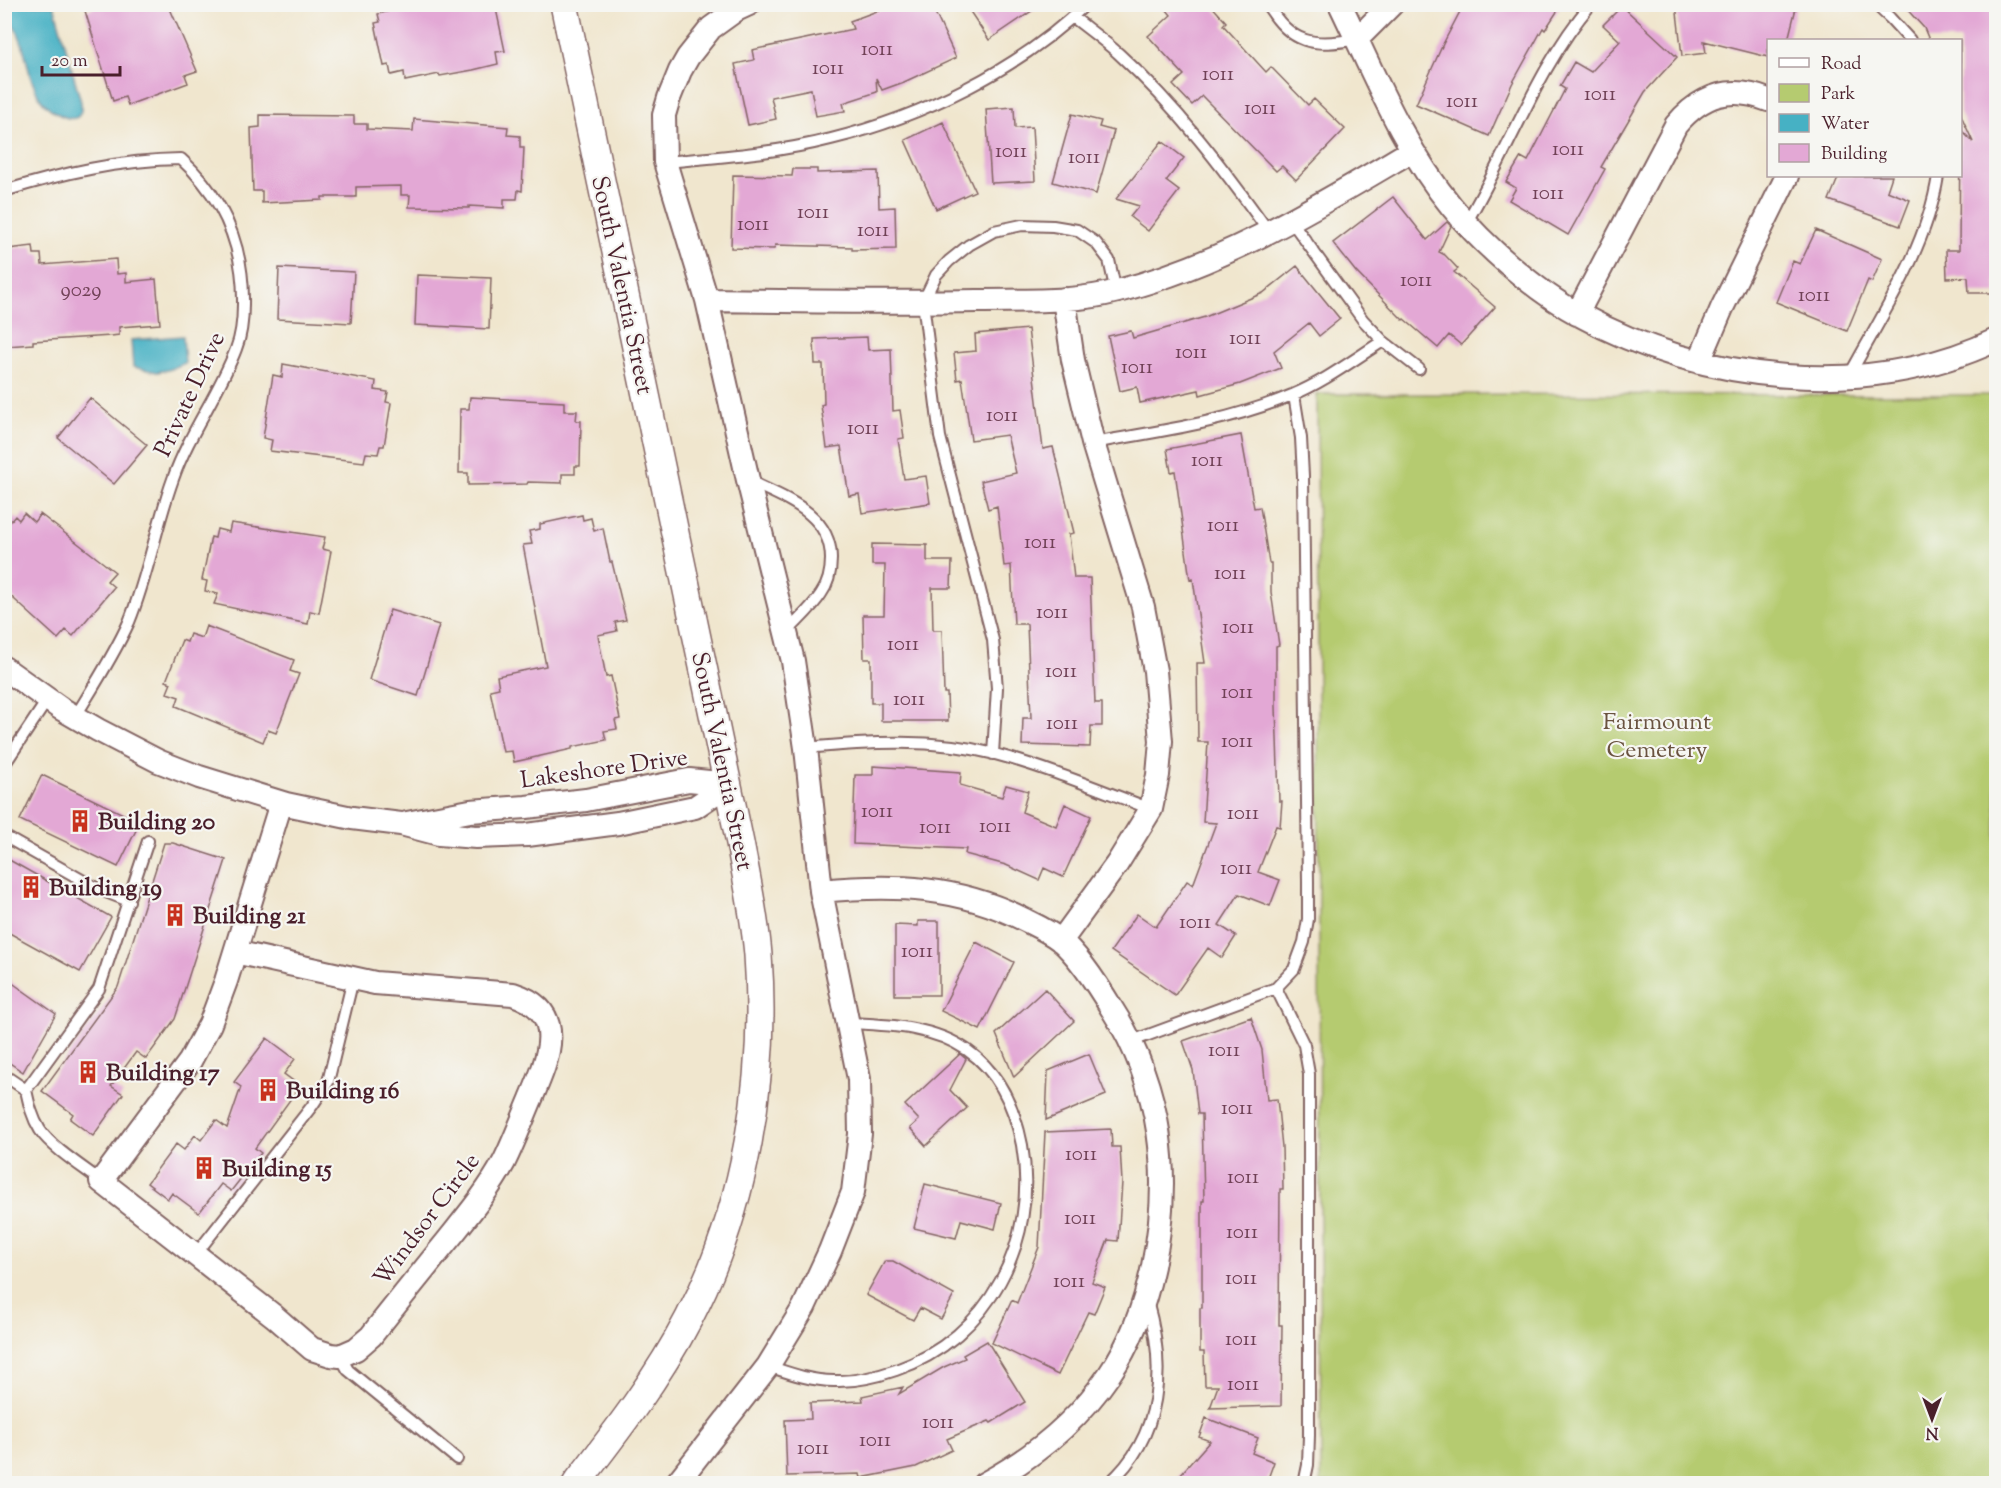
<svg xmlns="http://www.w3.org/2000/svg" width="2001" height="1488" viewBox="0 0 2001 1488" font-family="'Sorts Mill Goudy',serif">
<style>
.green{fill:#b5cb70;stroke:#80754e;stroke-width:1.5}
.water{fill:#46b1c4;stroke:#486878;stroke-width:1.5}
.building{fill:#e3a8d5}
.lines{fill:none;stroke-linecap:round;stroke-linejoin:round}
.service-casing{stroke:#846564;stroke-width:14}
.minor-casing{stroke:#846564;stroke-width:26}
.tertiary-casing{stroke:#846564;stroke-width:30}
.service{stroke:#fff;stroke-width:10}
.minor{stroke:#fff;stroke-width:22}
.tertiary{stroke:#fff;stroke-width:27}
.labels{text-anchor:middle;stroke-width:4.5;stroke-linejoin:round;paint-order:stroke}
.number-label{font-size:21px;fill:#704156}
.street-label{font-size:24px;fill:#4a1f2b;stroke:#f6f6f2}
.park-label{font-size:24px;fill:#6a5340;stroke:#f6f6f2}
.poi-label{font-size:24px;font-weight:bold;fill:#4a1f2b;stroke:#f6f6f2;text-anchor:start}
</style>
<rect width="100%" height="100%" fill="#f6f6f2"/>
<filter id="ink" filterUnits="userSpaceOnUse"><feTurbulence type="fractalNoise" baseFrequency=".0167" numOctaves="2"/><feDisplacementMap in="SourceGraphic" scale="12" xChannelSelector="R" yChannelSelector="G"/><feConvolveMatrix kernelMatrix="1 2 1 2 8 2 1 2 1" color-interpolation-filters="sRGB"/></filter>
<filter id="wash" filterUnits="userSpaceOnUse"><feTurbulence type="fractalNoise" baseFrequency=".008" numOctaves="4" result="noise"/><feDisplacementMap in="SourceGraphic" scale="24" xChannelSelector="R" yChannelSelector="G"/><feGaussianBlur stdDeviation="1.35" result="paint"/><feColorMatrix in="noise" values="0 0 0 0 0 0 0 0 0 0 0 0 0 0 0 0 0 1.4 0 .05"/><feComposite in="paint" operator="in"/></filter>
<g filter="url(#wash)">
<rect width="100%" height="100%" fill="#f0e6ce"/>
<path class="green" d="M1317,394l679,1v1088h-675z"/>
<path class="water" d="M4,5h50l27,97c4,32 -32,10 -41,-4 -13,-20 -12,-44 -22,-65 -5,-11 -14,-17 -14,-28z
M183,336l2,27 -17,7 -11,2 -24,-5 -2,-27z"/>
<g id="blocks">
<path class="building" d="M102,4h66l29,67 -12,4 3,8 -60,22 -3,-8 -12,4 -28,-90z
M389,4h106l10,47 -9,1 2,12 -25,6 -33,6 -1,-2 -34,7 -1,-9 -13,3 -2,-10 -5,1 -9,-43 5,-1 -2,-8 12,-3z
M896,4h35l25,54 -52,24 -22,8 -6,-12 1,14 -34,11 2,8 -29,5 -5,-27 -40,8 5,22 -28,6 -13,-61 19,-4 -2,-10 101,-21 -3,-8z
M965,4h77l-53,36z
M1162,4h48l16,18 -3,3 43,47 5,-5 37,38 6,-6 31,30 -49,51 -14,-14 -6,5 -74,-75 -10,9 -19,-20 11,-10 -36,-39 23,-21z
M1464,4h98l-17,26 -2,-2 -31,56 -23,52 -73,-32 27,-60z
M1676,4h121l-9,36h-20v17l-64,-16 2,12 -24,3z
M1902,4h94v289h-27l-1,-16 -21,1 -1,-28h13l1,-121 13,13 -13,-29v-73h-31l-5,-12z
M1622,6l55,51 -32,35 -44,75 4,2 -37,66 -59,-35 7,-12 -10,-6 15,-25 7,4 37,-72 -5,-3 14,-24 17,10 29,-31 -17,-16z
M1014,107l1,21 17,-1 3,54 -44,2 -5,-74z
M1072,114l29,7 -2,6 15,4 -18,63 -43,-12z
M260,115l94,1v8h13v5l46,2 1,-12 94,8 -1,8 13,1v11h4l-2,44 -4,-1 -1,9h-13v9l-35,-2v2l-60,-1 1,-12h-9v-9l-45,1v10h-34v3l-60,3v-12h-9l-2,-63 9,-1z
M943,122l32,69 -39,18 -31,-69z
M1162,141l22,17 -18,23 13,10 -31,40 -18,-14 9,-11 -23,-7z
M793,169h24v4l61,-2 1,37 16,-1 1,42 -44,1v-3l-77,-2 -1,4 -43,-1 2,-73 59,1z
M1839,176h53l-5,15 23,9 -10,26 -71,-26z
M1393,197l34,43 20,-18 4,4 -12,26 6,3 13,14 -4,3 41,35 -34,38 -12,-10 -11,13 -34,-29 -1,1 -47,-48 -23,-29z
M1816,230l66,29 -10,23 -4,-2 -21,51 -71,-29 17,-41 7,3z
M33,246l1,8h7l1,11 74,-6 1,15 9,-1v9l30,-3 4,45 -41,3v8l-8,1 -78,5v3l-26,2 -1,-12h-2v-77l4,-1v-7z
M1297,266l43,53 -21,17 -10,-13 -35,28 7,17 -41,16 -40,11 -1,-5 -59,13 -3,-16 -17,4 -12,-55 23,-5 2,7 72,-21 58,-24z
M279,268l75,4 -3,51 -74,-4z
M417,275l74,3 -2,51 -74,-4z
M1028,329l15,120 10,-2 21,86 -5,1 5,44h16l5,125h7v23h-11l-1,21 -68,-2 1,-27h8l-4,-94h-13l-3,-59 -7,1 -7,-60 -9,3 -7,-28 35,-8 -9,-38 -36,5 -9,-61 -5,1 -3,-27 22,-2 -1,-17z
M867,337l1,13 23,-1 2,62 7,-1 4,28 -6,1 6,40 22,-3 4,27 -68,10 -3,-19 -10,2 -8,-50 -14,2 -6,-43 3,-1 -1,-40h-8l-1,-25z
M283,364l93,17 -1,9 13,2 -2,10 5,1 -7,43h-4l-2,8 -12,-1 -2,9 -94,-11 2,-11 -9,-2 10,-63 9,2z
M470,397l94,5v9h13l-1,10h5l-1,45h-5v8h-13v9l-34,-1 -1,2 -59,1v-12h-9l1,-64h9z
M90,398l57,47 -33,39 -56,-46z
M1241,435l13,73 6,-1 9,56h2v29l8,53 -3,1v60l3,95h3l-2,26 -4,-1 -18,46 22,8 -10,26 -31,-12 -20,31 17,11 -14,22 -14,-10 -33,47 -64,-44 26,-37 19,13 31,-46 6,4 23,-62 -13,-1 5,-80h-10l-1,-79h8l-12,-84 -3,1 -15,-109 -4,1 -4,-23z
M24,513l10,9 6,-8 75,58 -8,9 7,6 -41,49 -7,-6 -8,9 -54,-49v-61l11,-13 4,4z
M582,515l1,5 8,-2 3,13 9,-3 7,34h2l14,58 -11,2 2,9 -19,4 8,42 5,-1 9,43 -5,1 2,9 -13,2 2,9 -34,7v2l-58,13 -2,-11 -9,1 -13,-62 9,-2 -2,-12 49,-10 -23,-121 9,-1 -3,-13 11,-2v-5z
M231,523l94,14 -3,12 9,2 -12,62 -9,-2 -2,13 -94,-20 4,-10 -13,-3 2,-10 -5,-1 9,-43 4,1 2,-9 12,3z
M872,544l55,1v16h25l-1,27h-19l1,42h9l2,63h3l1,28h-67v-18h-10v-44h-7l-1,-44h21l1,-50h-13z
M390,610l49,15 -21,71 -49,-16z
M206,626l88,34 -4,11 9,3 -23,59 -8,-3 -5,12 -87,-36 3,-9 -12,-4 4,-10 -5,-2 16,-41 5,2 3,-8 12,4z
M873,766l88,6 -1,13 42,12 4,-12 22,6 -6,21 34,14 9,-22 26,12 -28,61 -19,-9 -5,12 -33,-15 -41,-11 1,-5 -113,-5 2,-69h18z
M42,775l98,47 -22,45 -98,-47z
M164,843h9l53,17 -51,159 -29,40 -10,-7 -25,34 12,8 -30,42 -23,-17 3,-5 -31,-23 76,-104z
M4,857l107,60 -31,55 -76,-42z
M918,921h21v74h-44v-70l23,1z
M976,942l38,20 -34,68 -39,-19z
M4,977l52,37 -33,58 -19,-13z
M1045,989l29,32 -60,56 -18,-43z
M1251,1017l11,33 5,50 10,-1 5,48 1,42h-3l-1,136h3l-1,81 -71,2 8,-22h-13l-1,-34h-4v-44h2v-107h2l-2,-87h-4l-5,-44 -10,-29z
M267,1038l28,21 -11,15 16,12 -45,62 6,5 -30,38 -10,-7 -22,29 -27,-20 -4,6 -21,-16 29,-39 8,6 11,-15 6,5 15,-20 11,8 14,-41 -7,-5z
M960,1054l6,5 -16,31 17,18 -41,38 -16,-18 9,-8 -14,-15z
M1089,1054l17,41 -60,25 2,-49z
M1111,1129l1,18h8l2,35 -4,59 -10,-1 -16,42 13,5 -11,27 -6,-2 -30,63 -66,-32 20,-43 5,3 22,-56 6,-115z
M925,1184l76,19 -6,26 -34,-9 -5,18 -42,-10z
M885,1261h8l61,34 -13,24 -21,-11 -7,12 -47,-25z
M987,1341l38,61 -34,21 -2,-2 -42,18 5,11 -36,17 -55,11 -1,-4 -73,2 -2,-56 26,-1 -1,-16 53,-2 -1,-5 41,-9 -4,7 45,-27 21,-9 -2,-3z
M1206,1418l52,20 -6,15 22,9 -8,22h-94l38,-43 -11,-4z"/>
</g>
</g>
<g filter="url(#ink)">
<use href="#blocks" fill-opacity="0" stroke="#846564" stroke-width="1.5"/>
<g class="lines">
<g class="service-casing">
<path id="service" d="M1267,4c24,41 47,43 90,35
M1875,4l15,14 20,22
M1073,17c15,12 32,24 46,37 58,53 105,115 150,178
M665,162c55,-5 112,-9 166,-23 90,-22 188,-69 255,-135
M4,191c59,-18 116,-31 177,-32 43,39 63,87 62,145 0,15 -1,30 -7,45 -17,45 -47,84 -63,130 -17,47 -25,97 -44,143 -15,33 -35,64 -54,95
M1292,222l71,98 20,21 36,28
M1466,223c43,-71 70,-154 125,-219
M1849,376c34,-63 78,-129 89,-200
M1093,443c67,-12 135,-21 199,-48 32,-13 61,-35 91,-54
M749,481c35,17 82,32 82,78 0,13 -2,24 -10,35 -9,14 -23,26 -34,38
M806,748c63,-6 127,-10 189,6 53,14 105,36 156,55
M993,754l4,-66 -4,-48 -53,-203 -17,-135 13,-27 13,-14 20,-16 25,-14 28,-6 31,1 24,4 19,13 13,17 7,32
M4,765l44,-66
M4,836l94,53 31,12
M1276,988l28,57 5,29v361l-1,30 -4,19
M1132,1041l144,-53 18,-19 10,-27 4,-23v-37l-5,-406 -2,-38 -7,-43
M4,1075l22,15
M101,1181c-17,-13 -50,-34 -61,-51 -8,-13 -11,-26 -14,-40l73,-101 49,-148
M196,1254l116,-148 16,-24 25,-103
M340,1356l8,14 109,89
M768,1366c21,7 43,15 66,15 21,1 42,-4 62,-11 93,-32 143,-129 126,-225 -7,-36 -23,-73 -55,-95 -34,-24 -79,-25 -118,-27
M1108,1484c55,-48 58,-118 39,-183"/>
</g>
<g class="minor-casing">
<path id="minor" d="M1340,4c34,70 62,142 112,203 31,38 84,85 128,108 123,68 287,86 416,25
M1357,39l35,-35
M707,300c90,1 181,3 271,1 47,-1 95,2 140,-10 108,-28 198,-84 293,-140
M1577,314l99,-189c26,-31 55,-40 92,-25
M1699,362l23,-54 65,-132
M4,668l56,40 38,22 60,31 41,16 87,27 66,14 49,6 38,10 37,3 51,-2 91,-12 77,-16 34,-23
M407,823l63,-12 56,-4 60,-7 103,-20 40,4
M821,891c73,-7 138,-5 204,29 12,6 25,12 35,20 18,15 40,49 52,69 50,78 60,167 41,257 -8,38 -22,77 -44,109 -32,47 -75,82 -125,109
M1061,941l56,-77 34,-55 7,-34 3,-34 -6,-70 -12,-64 -50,-164 -20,-83 -9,-61
M235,952l140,31 138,11c56,18 35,65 18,105 -9,21 -17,43 -27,63 -15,28 -36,53 -56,78 -26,32 -52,64 -77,96l-15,13 -16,7 -9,-1 -19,-6 -38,-33 -173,-135 89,-120 20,-37 16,-43 55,-178
M676,1484l92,-118 36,-59 26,-56 23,-59 7,-58 -1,-55 -38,-188 -15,-143 -13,-87 -45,-181 -41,-180 -42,-138 -1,-47 5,-17 11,-27 8,-14 23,-29 25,-18 13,-6"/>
</g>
<g class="tertiary-casing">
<path id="tertiary" d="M564,4l176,839c7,37 15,74 18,112 9,122 -12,254 -69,363 -31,60 -72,113 -113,166"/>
</g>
<use href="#service" class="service"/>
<use href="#minor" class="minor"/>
<use href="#tertiary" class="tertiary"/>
</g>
</g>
<defs>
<g id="building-bare" transform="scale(1.8)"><path d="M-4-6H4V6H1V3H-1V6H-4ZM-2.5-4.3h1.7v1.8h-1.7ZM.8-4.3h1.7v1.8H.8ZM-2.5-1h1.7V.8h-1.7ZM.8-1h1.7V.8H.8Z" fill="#c8321e" stroke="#f6f6f2" stroke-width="2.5" paint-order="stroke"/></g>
</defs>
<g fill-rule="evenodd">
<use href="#building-bare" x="80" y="821"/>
<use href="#building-bare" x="31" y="887"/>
<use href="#building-bare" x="175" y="915"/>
<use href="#building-bare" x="88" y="1072"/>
<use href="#building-bare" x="268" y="1090"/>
<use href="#building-bare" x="204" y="1168"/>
</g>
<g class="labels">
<g class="number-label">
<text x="877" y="55">1011</text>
<text x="828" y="74">1011</text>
<text x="1218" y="80">1011</text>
<text x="1600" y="100">1011</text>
<text x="1462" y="107">1011</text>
<text x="1260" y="114">1011</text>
<text x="1568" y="155">1011</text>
<text x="1011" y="157">1011</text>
<text x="1084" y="163">1011</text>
<text x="1548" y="199">1011</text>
<text x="813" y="218">1011</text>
<text x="753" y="230">1011</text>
<text x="873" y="236">1011</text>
<text x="1416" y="286">1011</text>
<text x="81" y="296">9029</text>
<text x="1814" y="301">1011</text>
<text x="1245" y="344">1011</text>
<text x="1191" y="358">1011</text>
<text x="1137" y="373">1011</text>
<text x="1002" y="421">1011</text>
<text x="863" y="434">1011</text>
<text x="1207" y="466">1011</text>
<text x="1223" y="531">1011</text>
<text x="1040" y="548">1011</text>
<text x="1230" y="579">1011</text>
<text x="1052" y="618">1011</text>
<text x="1238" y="633">1011</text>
<text x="903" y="650">1011</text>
<text x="1061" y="677">1011</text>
<text x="1237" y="698">1011</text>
<text x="909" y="705">1011</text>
<text x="1062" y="729">1011</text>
<text x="1237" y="747">1011</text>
<text x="877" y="817">1011</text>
<text x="1243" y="819">1011</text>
<text x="995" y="832">1011</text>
<text x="935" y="833">1011</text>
<text x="1236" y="874">1011</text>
<text x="1195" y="928">1011</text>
<text x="917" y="957">1011</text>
<text x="1224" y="1056">1011</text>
<text x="1237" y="1114">1011</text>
<text x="1081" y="1160">1011</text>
<text x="1243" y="1183">1011</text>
<text x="1080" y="1224">1011</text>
<text x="1242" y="1238">1011</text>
<text x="1241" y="1284">1011</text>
<text x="1069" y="1287">1011</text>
<text x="1241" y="1345">1011</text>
<text x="1243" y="1390">1011</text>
<text x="938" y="1428">1011</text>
<text x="875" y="1446">1011</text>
<text x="813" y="1454">1011</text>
</g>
<g class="street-label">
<text transform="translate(623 285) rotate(78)" y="8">South Valentia Street</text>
<text transform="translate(189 394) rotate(-65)" y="8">Private Drive</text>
<text transform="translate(723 761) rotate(78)" y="8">South Valentia Street</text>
<text transform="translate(604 768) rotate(-8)" y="8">Lakeshore Drive</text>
<text transform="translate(426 1219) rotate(-53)" y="8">Windsor Circle</text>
</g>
<g class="park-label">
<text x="1657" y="729">Fairmount<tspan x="1657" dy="28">Cemetery</tspan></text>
</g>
<g class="poi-label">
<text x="98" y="829">Building 20</text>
<text x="49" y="895">Building 19</text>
<text x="193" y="923">Building 21</text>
<text x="106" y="1080">Building 17</text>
<text x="286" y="1098">Building 16</text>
<text x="222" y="1176">Building 15</text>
</g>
</g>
<rect width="2001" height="1488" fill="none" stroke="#f6f6f2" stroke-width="24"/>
<rect x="1767" y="39" width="195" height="138" fill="#f6f6f2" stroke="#b1a0a2" stroke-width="1.5"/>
<rect x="1779" y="58" width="30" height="9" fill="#ffffff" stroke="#b1a0a2" stroke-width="1.5"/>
<text x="1821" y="69" font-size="18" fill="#4a1f2b">Road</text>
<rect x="1779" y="84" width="30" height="18" fill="#b5cb70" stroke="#b1a0a2" stroke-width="1.5"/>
<text x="1821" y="99" font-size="18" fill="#4a1f2b">Park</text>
<rect x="1779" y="114" width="30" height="18" fill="#46b1c4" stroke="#b1a0a2" stroke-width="1.5"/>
<text x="1821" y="129" font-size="18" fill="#4a1f2b">Water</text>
<rect x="1779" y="144" width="30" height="18" fill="#e3a8d5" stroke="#b1a0a2" stroke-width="1.5"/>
<text x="1821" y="159" font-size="18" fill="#4a1f2b">Building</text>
<g transform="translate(1932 1419) rotate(180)" stroke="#f6f6f2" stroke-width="4.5" paint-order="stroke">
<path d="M0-4.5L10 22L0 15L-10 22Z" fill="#4a1f2b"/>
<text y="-9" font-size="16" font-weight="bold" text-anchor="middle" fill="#4a1f2b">N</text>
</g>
<path d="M42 66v9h78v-9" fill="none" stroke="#4a1f2b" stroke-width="3"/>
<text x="51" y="66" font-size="18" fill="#4a1f2b" stroke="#f6f6f2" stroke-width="4.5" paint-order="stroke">20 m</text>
</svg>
